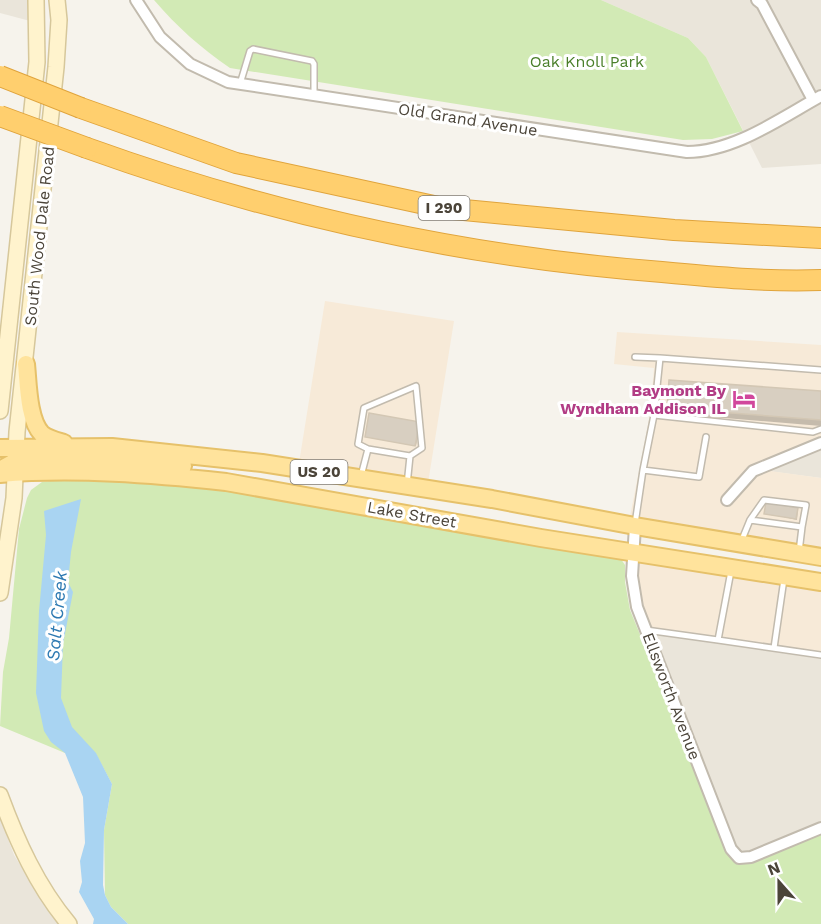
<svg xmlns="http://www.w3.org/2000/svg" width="821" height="924" viewBox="0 0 821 924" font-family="'Work Sans',sans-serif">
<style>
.residential{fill:#eae5da}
.commercial{fill:#f7ead8}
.green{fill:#d2eab5}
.water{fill:#a9d4f2}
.shadow{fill:#0003}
.building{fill:#d8cfc1;stroke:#d3c7b4;stroke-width:1.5}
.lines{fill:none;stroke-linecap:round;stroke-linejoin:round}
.lane-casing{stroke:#c2bbae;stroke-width:8}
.street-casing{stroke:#c2bbae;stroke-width:14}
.secondary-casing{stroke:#d6c79b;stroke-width:18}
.primary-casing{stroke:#e6c16a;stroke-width:20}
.highway-casing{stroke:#e0a43c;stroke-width:22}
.lane{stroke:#fff;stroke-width:5}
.street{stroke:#fff;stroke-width:10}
.secondary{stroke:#fff3cd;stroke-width:15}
.primary{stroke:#ffe39c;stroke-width:16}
.highway{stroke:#ffcf6e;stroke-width:20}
.highway-bridge-casing{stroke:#e0a43c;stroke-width:22;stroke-linecap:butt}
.highway-bridge{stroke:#ffcf6e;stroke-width:20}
.labels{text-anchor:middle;stroke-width:6;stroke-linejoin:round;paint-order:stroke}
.shield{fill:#fff;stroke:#817c74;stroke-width:1.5}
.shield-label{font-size:15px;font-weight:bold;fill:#4b4439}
.park-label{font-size:16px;fill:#4a7f2a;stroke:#fff}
.street-label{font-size:16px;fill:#4b4439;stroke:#fff}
.hotel-label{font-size:16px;font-weight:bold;fill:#b23c85;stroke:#fff;text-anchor:end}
.water-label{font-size:18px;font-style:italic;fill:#2e7ab2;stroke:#fff}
</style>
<rect width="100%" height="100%" fill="#f6f3ec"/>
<path class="residential" d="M0,0h32l2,22 -34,-9z
M601,0h220v164l-59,4 -56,-111 -18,-19z
M821,446v32l-60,-8z
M650,632l171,27v163l-79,33 -8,-10z
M0,817l14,38 31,50 16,19h-61z"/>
<path class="commercial" d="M325,301l129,20 -26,162 -129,-20z
M617,332l204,13v101l-58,24 58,8v75l-192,-31 21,-108 4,-46 -40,-4z
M636,555l185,30v74l-171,-27 -10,-25 -5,-30z"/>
<path class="green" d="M154,0h447l87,38 18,19 37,74 -31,8 -29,1 -453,-72c-29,-20 -53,-41 -76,-68z
M76,478h20l132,11 393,70 4,6v17l5,28 75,183 21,59 11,10 11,2 73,-32v92h-693l-17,-17 -6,-12 -1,-65 8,-46 -16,-30 -31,-1 -65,-27 3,-54 6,-34 10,-109 8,-31 4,-8 11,-8z"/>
<path class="water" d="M81,499l-10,53 -3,30 5,10 -10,52 -2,54 11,29 24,26 16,31 -8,46 -1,55 2,10 6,12 17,17h-35l1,-5 -15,-27 3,-10 -2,-21 5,-18 -2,-46 -18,-44 -14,-11 -7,-11 -8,-38 3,-82 7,-76 -2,-24z"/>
<path class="shadow" d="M821,393v33l-145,-12 -8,-7z
M420,425l-4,21 -49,-9z
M798,509l-1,11 -31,-7z"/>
<path class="building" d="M669,380l152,11v29l-154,-12z
M369,413l51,9 -5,24 -50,-9z
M766,502l32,6 -2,11 -32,-5z"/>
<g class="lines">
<g class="lane-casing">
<path id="lane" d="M240,84l10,-33 3,-2 59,12 2,3v31
M635,357l25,1
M416,386l6,62 -12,8 -42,-7 -10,-5 6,-36z
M654,415l159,17 8,-3
M643,470l56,7 7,-40
M361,476l7,-27
M407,485l3,-29
M750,520l14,-20 42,5 -4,22
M635,524l8,-54 11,-55 6,-57 161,12
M741,542l9,-22 52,7 -3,25
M731,571l-13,69 103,15
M646,630l72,10
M774,648l10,-69"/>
</g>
<g class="street-casing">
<path id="street" d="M136,0l24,37 30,27 38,18 459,70c47,0 94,-34 134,-56
M757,0l5,4 51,96
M727,500l26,-29 68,-28
M635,526l-3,50 5,31 94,242 8,9 12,-1 70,-29"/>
</g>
<g class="secondary-casing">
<path id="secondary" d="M0,411l37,-349 -1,-62
M0,593l14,-95 3,-66 39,-365 3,-47 -2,-20
M0,795c17,46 37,91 69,129"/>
</g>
<g class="primary-casing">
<path id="primary" d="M26,364c2,19 2,56 16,70 6,5 15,7 22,9
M0,448l112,-1 150,16 230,36 143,27 186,31
M0,470l16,-9 32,-1h66l69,6
M0,474c75,-6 152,0 226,8l315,56 280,44"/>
</g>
<g class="highway-casing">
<path id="highway" d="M81,108l155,55 207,45 231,22 147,8
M87,148c186,67 378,109 575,124 53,5 106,10 159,8"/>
</g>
<use href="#lane" class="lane"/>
<use href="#street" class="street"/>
<use href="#secondary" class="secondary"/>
<use href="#primary" class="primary"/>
<use href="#highway" class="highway"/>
<g class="highway-bridge-casing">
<path id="highway-bridge" d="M0,76l81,32
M0,116l87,32"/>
</g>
<use href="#highway-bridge" class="highway-bridge"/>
</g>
<defs>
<g id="hotel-bare" transform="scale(1.8)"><path d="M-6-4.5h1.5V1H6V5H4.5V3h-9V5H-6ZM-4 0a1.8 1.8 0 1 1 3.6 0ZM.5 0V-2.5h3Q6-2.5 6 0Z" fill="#d1479c" stroke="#fff" stroke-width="2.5" paint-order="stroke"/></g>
</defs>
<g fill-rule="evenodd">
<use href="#hotel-bare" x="744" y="399"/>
</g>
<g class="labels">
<g class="shield">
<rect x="418.5" y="196" width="51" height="24" rx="4.5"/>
<rect x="290.5" y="460" width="57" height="24" rx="4.5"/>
</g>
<g class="shield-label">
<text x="444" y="213">I 290</text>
<text x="319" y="477">US 20</text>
</g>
<g class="park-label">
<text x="587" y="67">Oak Knoll Park</text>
</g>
<g class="street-label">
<text transform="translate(468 119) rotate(9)" y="6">Old Grand Avenue</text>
<text transform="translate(39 236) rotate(-84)" y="6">South Wood Dale Road</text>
<text transform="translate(412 514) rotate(10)" y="6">Lake Street</text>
<text transform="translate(672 696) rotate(69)" y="6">Ellsworth Avenue</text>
</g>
<g class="hotel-label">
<text x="726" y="396">Baymont By<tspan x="726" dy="18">Wyndham Addison IL</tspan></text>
</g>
<g class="water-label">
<text transform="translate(57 616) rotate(-85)" y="6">Salt Creek</text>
</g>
</g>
<g transform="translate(779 882) rotate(339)" stroke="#ffffff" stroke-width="4.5" paint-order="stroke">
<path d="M0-4.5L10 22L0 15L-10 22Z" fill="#4b4439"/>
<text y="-9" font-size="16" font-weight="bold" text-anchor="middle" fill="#4b4439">N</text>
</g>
</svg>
